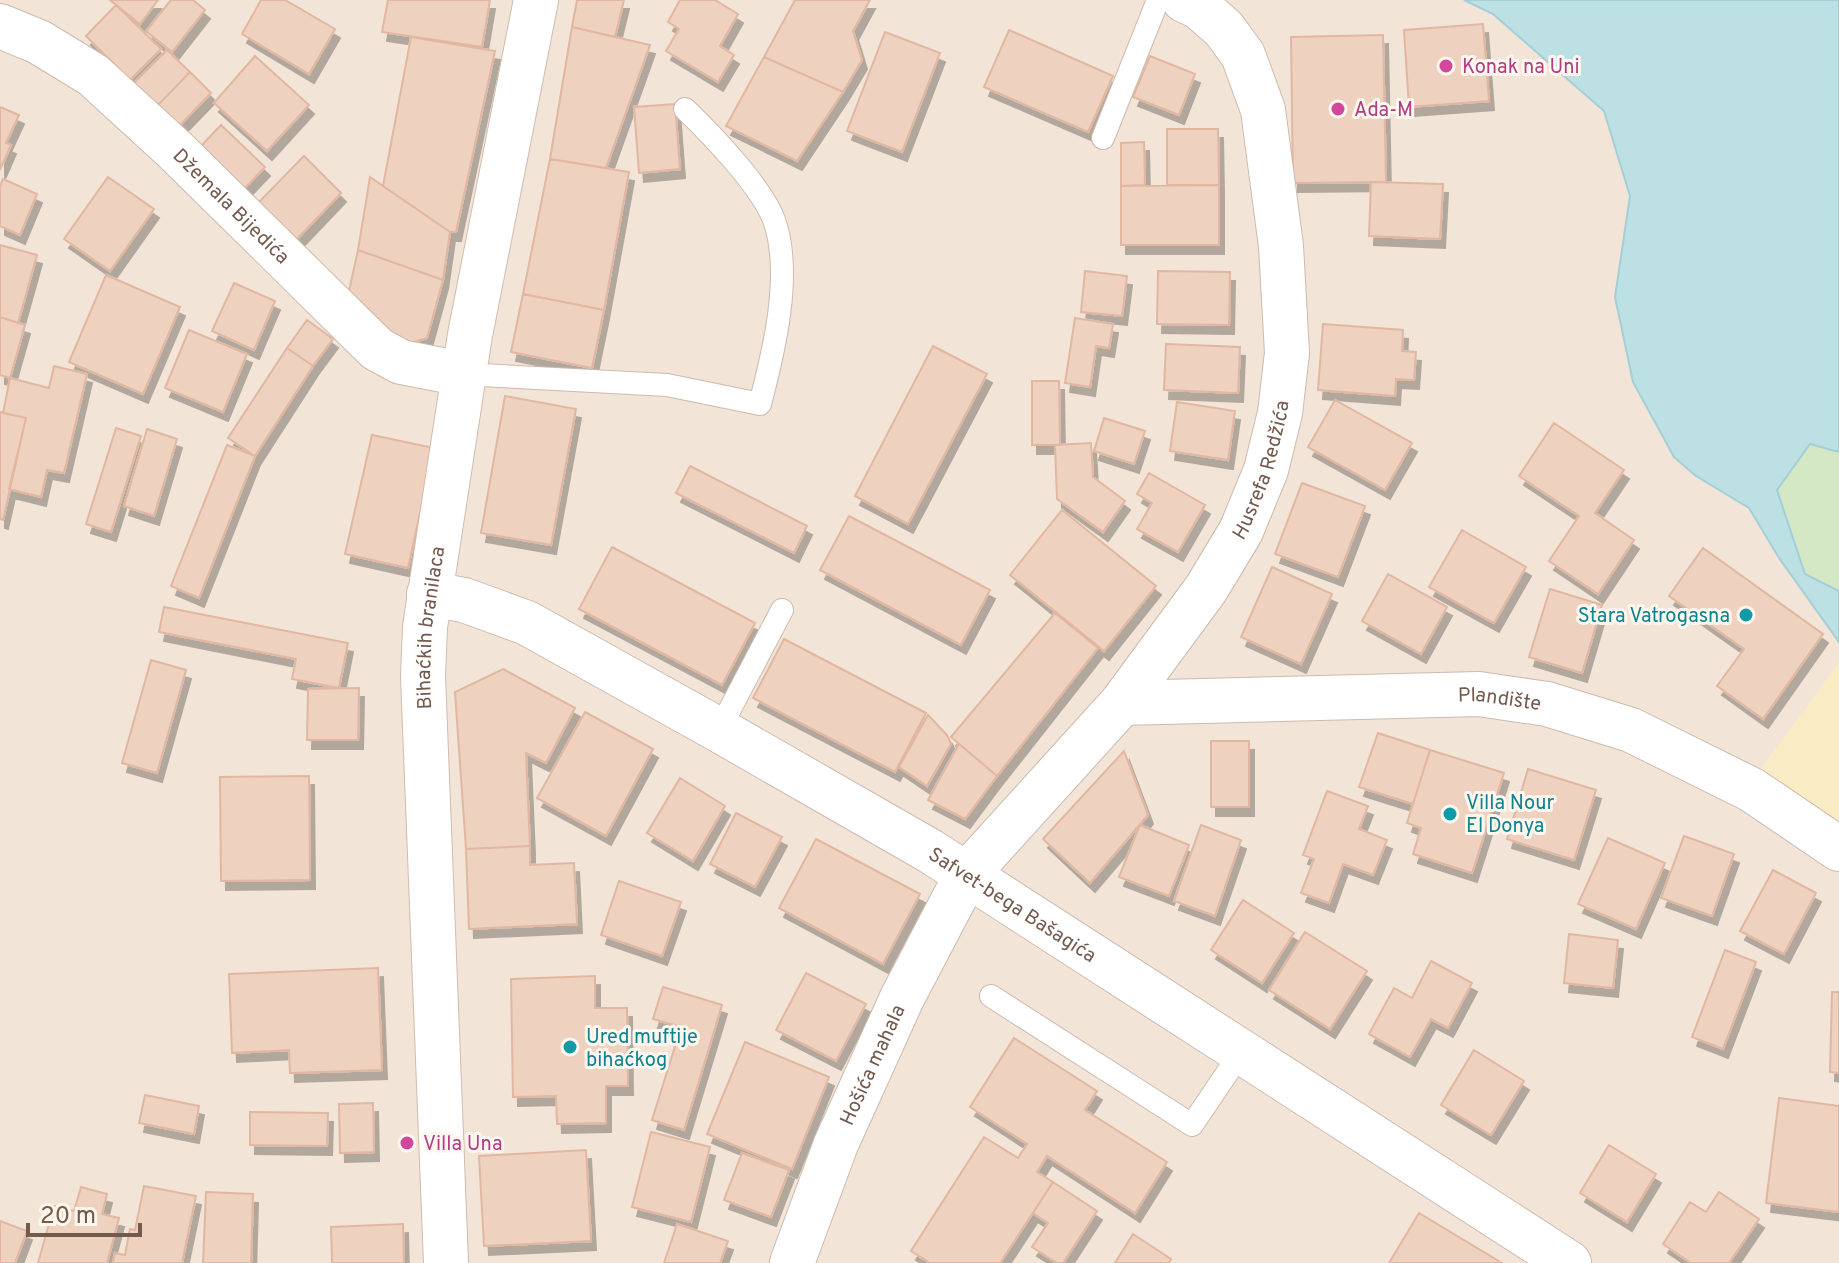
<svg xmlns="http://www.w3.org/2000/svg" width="1839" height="1263" viewBox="0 0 1839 1263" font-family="Overpass,sans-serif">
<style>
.residential{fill:#f2e4d6}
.green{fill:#d5e8c6}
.sand{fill:#f9ebc4}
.water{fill:#bce0e4;stroke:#a3cfd5;stroke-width:2}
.building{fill:#efd1c0;stroke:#e1b7a1;stroke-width:2;filter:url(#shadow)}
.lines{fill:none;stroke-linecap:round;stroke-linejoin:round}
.lane-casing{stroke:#cdbaae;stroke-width:24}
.street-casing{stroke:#cdbaae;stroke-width:46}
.secondary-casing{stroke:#d1bcae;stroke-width:46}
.lane{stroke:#fff;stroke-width:22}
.street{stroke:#fff;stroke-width:44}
.secondary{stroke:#fff;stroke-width:44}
.hotel-dot{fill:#d1479c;stroke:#fef7ed;stroke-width:3}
.culture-dot{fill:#0f9aa8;stroke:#fef7ed;stroke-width:3}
.labels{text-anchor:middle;stroke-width:6;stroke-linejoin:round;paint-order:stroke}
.hotel-label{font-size:20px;fill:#b23c85;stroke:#fef7ed;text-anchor:start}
.street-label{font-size:20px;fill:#74594d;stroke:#fef7ed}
.culture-label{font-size:20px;fill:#0d838f;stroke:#fef7ed;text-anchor:start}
</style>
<defs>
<filter id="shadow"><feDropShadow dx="5" dy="9" stdDeviation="0" flood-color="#0004"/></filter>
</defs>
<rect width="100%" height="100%" fill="#fbf3e7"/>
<path class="residential" d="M0,0h1464l29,14 111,97 26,85 -15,101 81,179 53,32 30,51 60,83v621h-1839z"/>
<path class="green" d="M1810,443l29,9v139l-34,-17 -28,-84z"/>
<path class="sand" d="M1839,662v187l-82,-75z"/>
<path class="water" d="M1464,0h375v452l-29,-8 -33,46 28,84 34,17v51l-60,-84 -30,-50 -53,-32 -22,-19 -41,-75 -18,-85 15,-101 -26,-85 -111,-97z"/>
<path class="building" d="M110,0h48l-18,24z
M171,0h22l12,10 -33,42 -26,-21z
M261,0h24l50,29 -26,45 -67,-40z
M388,0h102l-8,47 -100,-15z
M577,0h47l-9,37 -43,-10z
M680,0h35l23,14 -18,32 14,9 -16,27 -52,-31 13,-22 -11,-7z
M795,0h75l-17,31 9,29 -19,32 -79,-35z
M116,5l45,44 -31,31 -44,-44z
M1483,24l6,77 -80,6 -5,-77z
M572,27l78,18 -44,123 -56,-9z
M1009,30l104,46 -25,56 -104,-45z
M885,32l55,21 -38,99 -55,-21z
M1383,35l3,147 -93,1 -2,-146z
M411,37l84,14 -39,181h-6l-67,-46z
M167,50l23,22 -32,33 -24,-22z
M255,56l54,49 -42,46 -53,-48z
M1150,56l45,18 -16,41 -46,-18z
M764,57l79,35 -46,69 -71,-35z
M190,72l21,21 -32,33 -21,-21z
M675,104l5,65 -41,4 -5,-66z
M0,107l19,8 -13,28 5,2 -11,25z
M221,125l44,42 -22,23 -43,-43z
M1167,129h51l1,56h-52z
M1144,142l1,43 -24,1v-43z
M304,156l37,37 -45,47 -38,-37z
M550,159l79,13 -25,138 -81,-16z
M108,177l46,32 -44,62 -46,-32z
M370,177l80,55 -7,48 -85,-30z
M3,179l34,15 -17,41 -20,-9v-40z
M1371,182l72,2 -3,55 -71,-3z
M1219,185v60h-98v-59z
M0,245l37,10 -19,68 -18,-6z
M358,250l85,30 -16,58 -22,7 -56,-54z
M1085,271l42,5 -5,40 -41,-4z
M1158,271l72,1 -1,53 -72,-1z
M106,275l74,32 -37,87 -74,-32z
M234,283l41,18 -21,49 -42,-19z
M523,294l81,16 -12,58 -81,-16z
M0,317l25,8 -15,53 -10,-3z
M1075,318l38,6 -4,24 -13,-2 -6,41 -25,-4z
M307,320l26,19 -20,27 -26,-18z
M1323,324l80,6 -1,21 14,1 -2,28 -18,-1 -1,17 -77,-6z
M189,330l58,24 -24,58 -58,-24z
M1166,344l74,3 -2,46 -74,-3z
M933,346l54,28 -79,150 -53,-28z
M287,348l26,18 -58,90 -27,-18z
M54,366l33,8 -23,99 -17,-3 -6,27 -32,-8 17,-71 -23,-5 7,-35 39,10z
M1032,381h27l1,64h-28z
M505,396l71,13 -25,136 -70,-12z
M1335,400l77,43 -27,47 -77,-43z
M1177,402l58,9 -7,49 -58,-9z
M0,412l26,6 -23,102 -3,-1z
M1104,418l41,13 -11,33 -40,-13z
M1554,423l70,47 -29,43 39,27 -36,54 -49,-33 30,-45 -60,-40z
M116,428l25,8 -30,96 -25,-8z
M147,429l30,10 -23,77 -30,-10z
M372,435l62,13 -26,120 -63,-14z
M1091,443l2,34 32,24 -22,31 -46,-33 -2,-54z
M227,445l28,11 -56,142 -28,-12z
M690,466l117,60 -13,27 -118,-60z
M1149,473l56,32 -27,47 -41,-23 15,-26 -15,-9z
M1302,483l63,23 -27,71 -63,-23z
M1062,510l94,76 -52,65 -94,-76z
M849,516l141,74 -29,55 -141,-75z
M1462,530l64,37 -32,56 -65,-36z
M612,547l143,76 -33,62 -143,-76z
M1703,548l120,86 -60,85 -46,-33 27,-37 -75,-53z
M1272,567l60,27 -31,70 -60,-27z
M1388,574l59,33 -26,47 -59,-33z
M1550,589l52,16 -20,68 -53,-16z
M164,607l184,36 -9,45 -47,-9 4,-20 -137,-27z
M1055,613l43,35 -101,128 -46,-39z
M784,639l142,74 -31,59 -142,-74z
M151,660l35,10 -29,103 -35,-10z
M503,669l72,39 -29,55 -20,-10 4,93 -64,3 -11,-157z
M359,688l-1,52h-51l1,-51z
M585,712l68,37 -47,87 -69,-38z
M928,715l19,20 4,9 -24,42 -28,-19z
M1378,733l52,17 -17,54 -54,-17z
M1211,741h38v66h-38z
M959,744l38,32 -32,43 -37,-19z
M1430,750l74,23 -32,100 -59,-19 8,-26 -14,-5z
M1124,751l24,64 -58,68 -47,-44z
M1528,769l68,21 -22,70 -67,-21z
M309,776l1,104 -89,1 -1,-104z
M680,778l45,28 -32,55 -46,-28z
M1327,791l41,15 -9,23 28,11 -14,35 -30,-11 -14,39 -28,-10 13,-34 -11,-4z
M736,813l46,24 -27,50 -45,-23z
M1140,825l49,20 -20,51 -50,-19z
M1201,825l40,15 -26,76 -41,-15z
M1684,836l50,18 -22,62 -51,-18z
M1608,838l57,25 -29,66 -58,-25z
M816,839l104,55 -37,70 -104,-56z
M530,846v19l44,-2 3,61 -108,5 -3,-80z
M1773,870l43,23 -32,61 -44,-23z
M619,881l62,21 -19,54 -61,-21z
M1243,900l51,33 -32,50 -51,-33z
M1305,932l62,39 -37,58 -61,-39z
M1569,934l49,6 -5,48 -49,-5z
M1725,950l31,12 -33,87 -31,-12z
M1431,961l41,22 -24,45 -17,-9 -21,38 -41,-23 25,-46 18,10z
M378,968l4,102 -92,3 -1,-23 -57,3 -3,-79z
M806,973l60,31 -30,57 -60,-31z
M595,976v32h32l1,78h-22v37l-49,1 -1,-28 -43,1 -2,-118z
M663,987l59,18 -38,125 -32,-10 29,-93 -28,-8z
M1832,992h7v81l-9,-1z
M1014,1038l83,53 -12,19 82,52 -32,51 -88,-57 -10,16 16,10 -53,81h-70l-19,-12 73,-114 34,21 9,-14 -57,-37z
M745,1042l84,35 -37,92 -85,-35z
M1474,1050l50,31 -33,54 -50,-30z
M145,1095l54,11 -5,28 -55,-11z
M1779,1098l60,8v106l-73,-9z
M373,1103l1,49 -34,1 -1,-49z
M250,1112l78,1 -1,33 -77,-1z
M651,1132l59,15 -19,75 -59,-15z
M1609,1145l47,29 -29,48 -47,-29z
M586,1150l5,91 -107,5 -5,-90z
M742,1153l47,17 -18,47 -47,-17z
M1053,1182l44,29 -34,52h-6l-25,-16 16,-24 -15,-10z
M144,1186l52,10 -14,67h-69l2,-10 10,2 5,-26 5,1z
M81,1187l26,7 -5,20 17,4 -12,45h-69l16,-57 20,5z
M206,1192l47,2 -2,69h-48z
M1719,1192l40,27 -30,44h-38l-28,-19 27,-42 16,10z
M1419,1213l83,50h-113z
M0,1221l27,10 -12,32h-15z
M403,1224l1,39h-72l-1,-36z
M677,1224l51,17 -8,22h-56z
M1133,1234l38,25 -2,4h-54z"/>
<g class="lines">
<g class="lane-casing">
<path id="lane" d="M1103,138l55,-138
M463,374l204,11 93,19c14,-53 33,-131 14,-184 -12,-33 -63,-86 -89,-111
M719,730l63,-120
M991,996l201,129 50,-74"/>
</g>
<g class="street-casing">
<g id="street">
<path id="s1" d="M0,26l39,16 54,33 82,75 202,199 24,13 62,12"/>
<path id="s2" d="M429,594l35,6 63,23 192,107 211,121 639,412"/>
<path id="s3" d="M1122,703l357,-9 68,10 84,26 121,60 87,59"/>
<path id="s4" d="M792,1263l44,-119 66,-146 65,-124 155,-171 84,-114 35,-58 25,-61 14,-57 7,-60 -6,-107 -18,-136 -20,-55 -19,-26 -25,-22 -15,-7"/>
</g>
</g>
<g class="secondary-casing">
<g id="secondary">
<path id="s5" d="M446,1263l-23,-587 2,-49 45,-292 66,-335"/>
</g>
</g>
<use href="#lane" class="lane"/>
<use href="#street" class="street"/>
<use href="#secondary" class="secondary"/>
</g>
<g class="hotel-dot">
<circle cx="1446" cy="66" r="8"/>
<circle cx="1338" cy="109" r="8"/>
<circle cx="407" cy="1143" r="8"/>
</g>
<g class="culture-dot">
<circle cx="1746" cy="615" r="8"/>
<circle cx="1450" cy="814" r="8"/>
<circle cx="570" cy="1047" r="8"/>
</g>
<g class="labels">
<g class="hotel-label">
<text x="1462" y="73">Konak na Uni</text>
<text x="1354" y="116">Ada-M</text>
<text x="423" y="1150">Villa Una</text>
</g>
<g class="street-label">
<text dy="7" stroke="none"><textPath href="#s1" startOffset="296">Džemala Bijedića</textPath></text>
<text dy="7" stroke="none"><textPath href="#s4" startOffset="932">Husrefa Redžića</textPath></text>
<text dy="7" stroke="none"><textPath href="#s5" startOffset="636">Bihaćkih branilaca</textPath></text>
<text dy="7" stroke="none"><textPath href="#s3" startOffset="378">Plandište</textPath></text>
<text dy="7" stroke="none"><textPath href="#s2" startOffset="664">Safvet-bega Bašagića</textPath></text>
<text dy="7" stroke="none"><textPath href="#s4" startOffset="214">Hošića mahala</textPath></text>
</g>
<g class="culture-label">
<text x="1730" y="622" text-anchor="end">Stara Vatrogasna</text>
<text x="1466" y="809">Villa Nour<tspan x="1466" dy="23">El Donya</tspan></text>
<text x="586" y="1043">Ured muftije<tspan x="586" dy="23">bihaćkog</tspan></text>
</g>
</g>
<path d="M28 1223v12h112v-12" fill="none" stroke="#74594d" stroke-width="4"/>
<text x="40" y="1223" font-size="24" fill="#74594d" stroke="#fef7ed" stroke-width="6" paint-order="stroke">20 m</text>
</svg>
